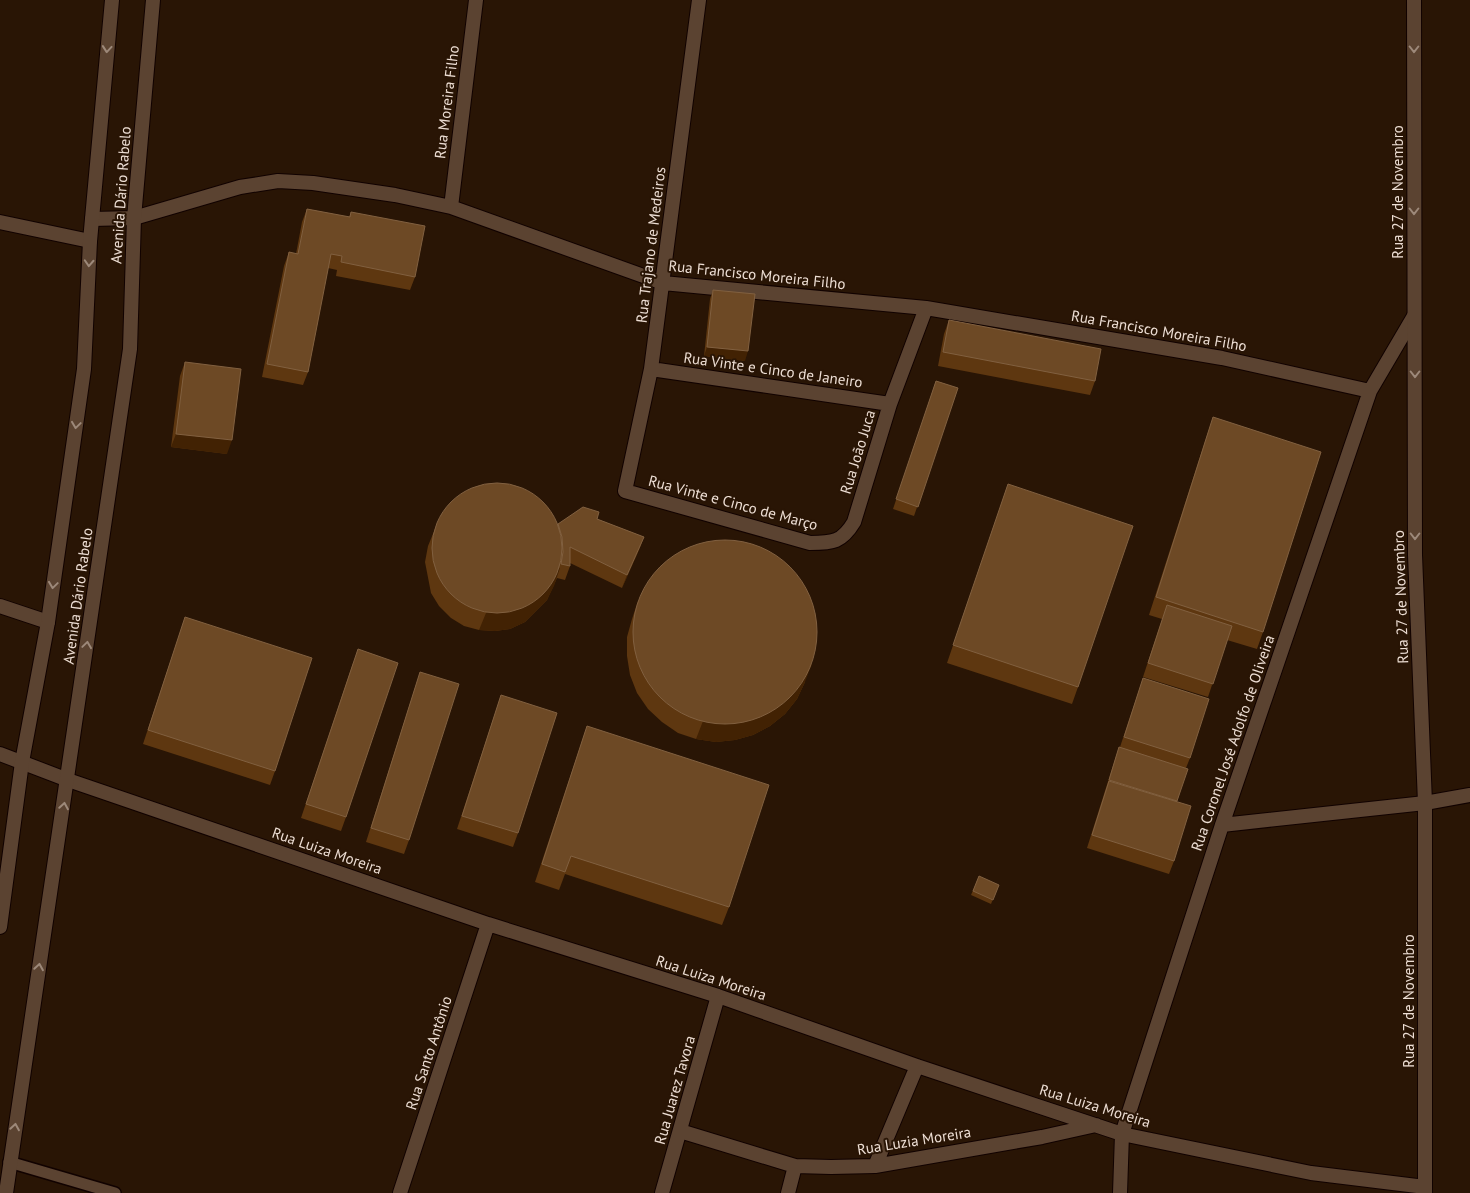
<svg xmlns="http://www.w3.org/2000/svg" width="1470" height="1193" viewBox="0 0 1470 1193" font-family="'PT Sans',sans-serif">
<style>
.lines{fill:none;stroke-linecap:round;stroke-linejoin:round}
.service-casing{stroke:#110200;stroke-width:14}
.minor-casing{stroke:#110200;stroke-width:16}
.secondary-casing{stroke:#110200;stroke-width:16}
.service{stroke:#5b4331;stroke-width:11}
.minor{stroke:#5b4331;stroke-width:14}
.secondary{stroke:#5b4331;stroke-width:14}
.wall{fill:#5e3710}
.shaded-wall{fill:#422203}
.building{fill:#6d4925;stroke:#816040}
.oneway{stroke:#9d897a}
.labels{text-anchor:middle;stroke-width:4;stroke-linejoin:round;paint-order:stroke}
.street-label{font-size:15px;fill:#edded4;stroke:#291505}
</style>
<rect width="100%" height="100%" fill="#291505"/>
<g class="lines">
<g class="service-casing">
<path id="service" d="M9,1162l106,31"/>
</g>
<g class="minor-casing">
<path id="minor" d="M699,0l-48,369 -26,122 185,52c23,0 32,-1 44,-21l36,-118 36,-96
M451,207l25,-207
M92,219l42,-1 106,-31 38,-6 35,2 82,12 56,12 212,76 263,25 296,50 148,33
M0,222l90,19
M651,369l239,35
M0,606l48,16
M0,754l68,26 420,144 230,72 199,70 205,68 189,39 114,14
M1222,825l203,-22 45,-8
M680,1131l115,35 36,1 44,-1 167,-29 54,-12
M875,1166l42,-100
M400,1193l88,-269
M662,1193l56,-197
M788,1193l7,-27
M1120,1193l2,-59 100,-309 148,-434 44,-75"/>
</g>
<g class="secondary-casing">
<path id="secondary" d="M1414,0l1,555 10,248v390
M0,927l22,-165 26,-140 36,-253 6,-128 22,-241
M6,1193l124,-844 4,-131 19,-218"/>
</g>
<use href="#service" class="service"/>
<use href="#minor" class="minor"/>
<use href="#secondary" class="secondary"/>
</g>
<path class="wall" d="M307,209l42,8 2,-5 64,65 -5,13 -74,-14 1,-6 -9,-2 -20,104 -5,13 -41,-8 22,-111 5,-14 7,2 6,-32z
M713,290l32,71 -41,-5 6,-57z
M949,320l146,61 -5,14 -152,-29 6,-32z
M185,362l42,92 -56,-7 9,-71z
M936,381l22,7 -44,128 -21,-7z
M1213,417l50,215 -6,17 -30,-9 -19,57 -65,-20 19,-58 -13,-4 58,-180z
M1008,484l70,203 -6,17 -125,-41z
M597,519l47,18 -5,13 -17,38 -52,-25v3l-5,14 -8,-2 -10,22 -22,22 -15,7 -15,2 -16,-1 -15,-4 -13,-8 -12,-12 -8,-13 -6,-31 3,-16 7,-17 123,-5z
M638,601l167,81 -8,17 -12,15 -15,12 -17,9 -18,5 -19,2 -20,-3 -18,-6 -16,-11 -14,-13 -11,-16 -7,-18 -3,-19v-19l5,-18z
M185,617l90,154 -5,14 -127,-41z
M353,663l-7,154 -5,14 -40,-13z
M420,672l-11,168 -5,14 -38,-12z
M1143,678l47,80 -4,10 -9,34 -3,59 -5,13 -82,-26 29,-92 3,-9h1z
M501,695l17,138 -5,14 -56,-18z
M587,726l142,181 -7,18 -157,-51 -6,16 -24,-8z
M979,876l18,13 -6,15 -20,-9z"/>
<path class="shaded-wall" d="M707,347l41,4 -3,10 -41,-5z
M176,434l56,6 -5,14 -56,-7z
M644,537l-5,13 -17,38 5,-13z
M560,568l-6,18 -7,14 -22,22 -15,7 -15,2 -16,-1 7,-17z
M812,664l-7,18 -8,17 -12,15 -15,12 -17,9 -18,5 -19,2 -20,-3 7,-18z"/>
<path class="building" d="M307,209l43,8 1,-5 74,14 -10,51 -74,-15 1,-6 -11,-2 -23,118 -41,-8 22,-112 9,2z
M713,290l42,4 -7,57 -41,-4z
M949,320l152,29 -6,32 -152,-29z
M185,362l56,7 -9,71 -56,-6z
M936,381l22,7 -40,119 -22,-8z
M1213,417l108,35 -58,180 -107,-35z
M432 548a65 65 0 1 1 130 0a65 65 0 1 1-130 0Z
M1008,484l125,42 -55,161 -125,-42z
M583,507l16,5 -2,7 47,18 -17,38 -57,-28v19l-9,-2 2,-12 -1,-15 -4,-13z
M633 632a92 92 0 1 1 184 0a92 92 0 1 1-184 0Z
M1167,605l65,21 -19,58 -65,-21z
M185,617l127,41 -37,113 -127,-41z
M358,649l40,14 -52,154 -40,-13z
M420,672l39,12 -50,156 -38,-12z
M1143,678l66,21 -19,59 -66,-21z
M501,695l56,18 -39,120 -56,-17z
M587,726l182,59 -40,122 -158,-51 -6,16 -23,-8z
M1119,747l69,22 -11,32 -68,-21z
M1109,781l82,25 -17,55 -82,-26z
M979,876l20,9 -6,15 -20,-9z"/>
<defs><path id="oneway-chevron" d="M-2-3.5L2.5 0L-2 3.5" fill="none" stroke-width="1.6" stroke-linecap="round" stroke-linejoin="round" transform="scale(1.25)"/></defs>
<g class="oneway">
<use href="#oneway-chevron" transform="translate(107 49) rotate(95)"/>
<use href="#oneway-chevron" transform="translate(1414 49) rotate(90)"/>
<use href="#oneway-chevron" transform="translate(1414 211) rotate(90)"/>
<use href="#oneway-chevron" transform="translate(89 263) rotate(93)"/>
<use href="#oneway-chevron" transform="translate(1415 374) rotate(90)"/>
<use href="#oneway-chevron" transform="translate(76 425) rotate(98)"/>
<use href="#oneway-chevron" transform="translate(1415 536) rotate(90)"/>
<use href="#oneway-chevron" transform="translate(53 585) rotate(98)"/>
<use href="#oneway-chevron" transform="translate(87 645) rotate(-82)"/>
<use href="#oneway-chevron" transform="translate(64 806) rotate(-81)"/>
<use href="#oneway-chevron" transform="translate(39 967) rotate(-81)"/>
<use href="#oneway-chevron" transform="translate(15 1127) rotate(-81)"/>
</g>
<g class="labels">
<g class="street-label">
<text transform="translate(447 102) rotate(-83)" y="5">Rua Moreira Filho</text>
<text transform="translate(1398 192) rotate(-90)" y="5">Rua 27 de Novembro</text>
<text transform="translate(121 195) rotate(-86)" y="5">Avenida Dário Rabelo</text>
<text transform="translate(651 245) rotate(-83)" y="5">Rua Trajano de Medeiros</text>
<text transform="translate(757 275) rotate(6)" y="5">Rua Francisco Moreira Filho</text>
<text transform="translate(1159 331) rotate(10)" y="5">Rua Francisco Moreira Filho</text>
<text transform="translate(773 370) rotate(8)" y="5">Rua Vinte e Cinco de Janeiro</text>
<text transform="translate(858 452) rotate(-73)" y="5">Rua João Juca</text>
<text transform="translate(733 503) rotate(15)" y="5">Rua Vinte e Cinco de Março</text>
<text transform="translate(78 596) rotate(-82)" y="5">Avenida Dário Rabelo</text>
<text transform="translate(1401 597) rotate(-92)" y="5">Rua 27 de Novembro</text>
<text transform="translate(1233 743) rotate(-71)" y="5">Rua Coronel José Adolfo de Oliveira</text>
<text transform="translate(327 851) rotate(19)" y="5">Rua Luiza Moreira</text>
<text transform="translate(711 978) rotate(18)" y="5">Rua Luiza Moreira</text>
<text transform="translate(1409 1001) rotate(-90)" y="5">Rua 27 de Novembro</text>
<text transform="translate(429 1053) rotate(-72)" y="5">Rua Santo Antônio</text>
<text transform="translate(675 1090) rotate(-74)" y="5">Rua Juarez Tavora</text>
<text transform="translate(1095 1106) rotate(17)" y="5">Rua Luiza Moreira</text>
<text transform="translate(914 1141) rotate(-9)" y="5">Rua Luzia Moreira</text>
</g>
</g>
</svg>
